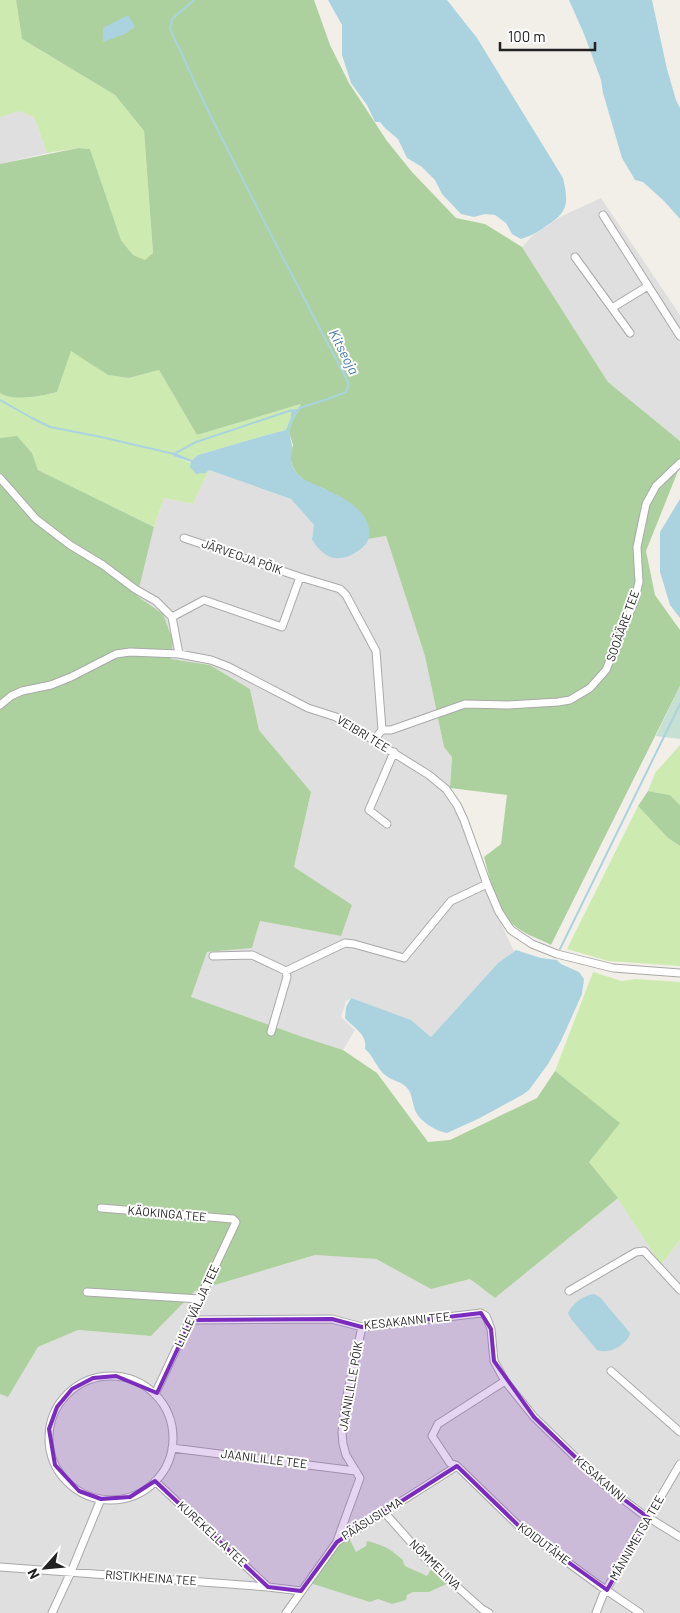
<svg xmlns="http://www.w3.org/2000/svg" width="680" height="1613" viewBox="0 0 680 1613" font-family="Barlow,sans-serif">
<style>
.residential{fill:#e0dfdf}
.grass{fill:#cdebb0}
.forest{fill:#add19e}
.wetland{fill:#c6e0d4}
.water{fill:#aad3df}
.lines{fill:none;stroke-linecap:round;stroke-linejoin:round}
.stream{stroke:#aad3df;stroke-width:2}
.street-casing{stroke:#a9a9a9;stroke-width:9}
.street{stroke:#fff;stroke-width:7}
.marked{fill:#7b2cbf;fill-opacity:0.2;stroke:#7b2cbf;stroke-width:4;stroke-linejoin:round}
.labels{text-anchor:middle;stroke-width:4;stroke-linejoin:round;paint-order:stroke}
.street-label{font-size:12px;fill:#222;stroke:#fff}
.water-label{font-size:14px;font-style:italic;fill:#4a7aab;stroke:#fff}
</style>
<rect width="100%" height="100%" fill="#f2efe9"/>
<path class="residential" d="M19,110l15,7 13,36 -47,11v-47z
M601,198l79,117v126l-72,-59 -86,-135 10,-11 28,-19z
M209,470l82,29 23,26 -2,13 52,9 4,-8 18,-3 39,120 19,91 8,9 -3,45 10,17 27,73 28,60 -16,12 -67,74 -20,-17 -60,-22 -5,3 -5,16 14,13 -12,20 -43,-14 -110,-39 17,-45 45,-4 8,-27 81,15 -47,-69 17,-75 -52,-62 -9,-41 -40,-24 -39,-6 2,-18 -37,-45 18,-69 10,-29 29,6z
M618,1198l43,67 19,-25v373h-680v-219l8,3 30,-50 40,-17 73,6 44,-45 120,-36 61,4 55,30 39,-10 25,19z"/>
<path class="grass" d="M0,0h16l6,39 93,56 29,36 9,123 -8,6 -12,-5 -12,-15 -31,-91 -12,-1 -31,5 -13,-36 -15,-6 -19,6z
M71,350l37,25 21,3 30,-8 38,65 104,-31v4l-10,3v6l-4,13 -24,6 -65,19 -6,5 -19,-4 36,14 -16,34 -29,-6 -10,29 -116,-57 -6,-17 -15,-16 -17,1v-45c15,9 41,3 57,-1z
M680,745v60l-10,-10 -22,-4 7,-18z
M638,806l30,32 12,8v120l-72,-5 -41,-12z
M593,972l29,9 14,-2 44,3v258l-19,25 -43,-66 -29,-37 -34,-91z"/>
<path class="forest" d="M16,0h298l16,45 19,38 38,58 25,31 44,46 29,6 37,23 86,135 72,59v25l-34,85 9,44 25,35v56l-129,259c-11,-6 -25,-10 -35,-18 -21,-16 -25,-46 -32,-70l17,-13 6,-49 -57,-7 2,-31 -8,-10 -19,-91 -39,-120 -18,3 1,-9 -44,-41 -18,-7 -10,-8 -5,-9 -2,-9 3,-11 -4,-13 2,-8 10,-20 -104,31 -38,-65 -30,8 -21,-3 -37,-24 -14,41c-16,4 -43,10 -57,1v-229l78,-16 12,1 31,91 12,15 12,5 8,-7 -9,-122 -29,-36 -93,-56z
M17,436l15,17 6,17 116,57 -17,69 26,18 10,27 -2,18 39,6 40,24 9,41 52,62 -17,75 58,38 -11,31 -81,-15 -8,27 -45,4 -16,45 109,39 43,14 34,23 51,69 22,-2 87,-42 18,-27 65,52 -31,39 29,36 -123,100 -25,-19 -39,10 -55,-30 -61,-4 -120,36 -44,45 -73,-6 -40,17 -30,50 -8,-3v-956z
M648,791l22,4 10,10v41l-12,-8 -30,-32z
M349,1538l7,14 10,-6 1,-5c8,2 18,5 25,10 3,3 6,5 10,8l3,7 2,1 20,9 7,-11 17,17 -22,10h-16l-6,3 -1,5 -14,4 -14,-5 -8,3 -60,-19 30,-40z"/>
<path class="wetland" d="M680,686v53l-24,-3z"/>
<path class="water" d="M328,0h119l30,38 86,140c6,26 5,34 -17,48 -8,6 -15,10 -25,13l-9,-5 -6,-11 -11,-8 -10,-1 -11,3 -13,-3 -19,-20 -7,-14 -13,-13 -15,-9 -9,-19 -13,-11 -5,-6h-5l-8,-17 -16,-22 -9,-28v-30z
M569,0h83l15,69 9,31 4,8v111l-16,-18 -21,-19 -8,-2 -13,-22 -19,-65 -2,-13 -17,-46z
M128,15l7,12 -10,7 -22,8v-14z
M301,408c-5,8 -13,17 -11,27 0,4 2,8 2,12 0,6 -2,11 0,18 6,15 20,18 33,24 19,9 47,23 44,47 -1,7 -5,11 -11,15 -19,13 -35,8 -46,-12l2,-14 -23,-26 -82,-29 -4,3 -9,1 -6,-7 1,-5 -18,-6 2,-3 17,7 6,-5 65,-19 23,-6 5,-13v-7z
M680,499v119l-10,-13 -10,-33v-40z
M516,950l25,8 16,2 4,4 18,8 5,7 -2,15 -21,47 -13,23 -19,26 -7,5 -42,23 -33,15c-12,-2 -30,-13 -33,-26 -2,-6 -2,-13 -6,-18 -6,-8 -17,-8 -24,-15 -8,-7 -11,-19 -19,-25 3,-15 -12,-21 -20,-31l1,-11 5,-9 3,1 57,21 20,17 67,-74z
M594,1294l6,3 30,36c-2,12 -22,22 -33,17l-26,-31 -3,-6c4,-9 16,-18 26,-19z"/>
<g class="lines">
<path class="stream" d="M194,0l-22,19 -2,10 40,86 72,141 67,128 -3,8 -18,7 -29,9
M0,400l32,18 18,9 51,10 73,17 22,-12 96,-32
M560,949l120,-245"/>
<g class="street-casing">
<path id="street" d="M603,215l77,121
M575,257l55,76
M612,308l36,-22
M0,478l36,41 34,26 33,20 32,24 21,12 16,16 7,37 32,6 18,7 79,41 28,9 93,58 17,14 11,16 7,15 23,64 12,28 12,18 21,14 25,10 56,14 67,5
M184,538l116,39
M172,617l32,-17 78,27 18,-50 40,12 6,6 30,56 6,79
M0,705l11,-9 11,-5 29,-6 20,-8 45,-23 14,-2 49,2
M374,740l8,-10h9l74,-26 43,1 50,-3 12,-2 20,-12 16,-18 28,-68 5,-20 -2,-35 9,-43 10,-18 24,-23
M387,824l-18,-14 25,-58
M213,956l39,-1 34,16 59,-28 9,1 50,14 47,-57 36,-17
M271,1032l16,-55 -1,-6
M101,1208l132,11 3,3 -81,172
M569,1291l67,-39 8,-1 36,39
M87,1292l113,7
M191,1320l141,-1 30,8 119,-14 5,3 5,13 3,32 11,20 29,36 69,67 38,29 39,24
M611,1371l69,61
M49 1438a62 62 0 1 1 124 0a62 62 0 1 1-124 0Z
M505,1381l-67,43 -6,12 18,27 7,3 65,63 78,57 40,27
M172,1448l184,23
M155,1481l113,106
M384,1512l41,46 57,51 7,4
M337,1541l23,-63 -14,-23 -3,-11 -1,-12 4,-32 16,-73
M0,1567l268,20 33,4
M52,1613l19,-41 30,-73
M286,1613l51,-71 120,-76
M596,1613l7,-18 77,-131"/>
</g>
<use href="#street" class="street"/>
</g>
<path class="marked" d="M481,1313l10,16 3,32 40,56 69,67 46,34 -42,72 -85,-61 -65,-63 -120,76 -36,49 -33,-4 -113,-106 -25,16 -29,2 -22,-8 -24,-26 -6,-36 8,-22 15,-18 21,-11 23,-2 41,17 34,-73 141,-1 30,8z"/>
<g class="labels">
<g class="street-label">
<text transform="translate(242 557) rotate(19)" y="4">JÄRVEOJA PÕIK</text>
<text transform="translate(623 626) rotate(-70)" y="4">SOOÄÄRE TEE</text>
<text transform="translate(363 734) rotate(31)" y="4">VEIBRI TEE</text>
<text transform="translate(167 1214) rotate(5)" y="4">KÄOKINGA TEE</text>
<text transform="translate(197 1306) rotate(-65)" y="4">LILLEVÄLJA TEE</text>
<text transform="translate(407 1321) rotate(-6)" y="4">KESAKANNI TEE</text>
<text transform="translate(351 1386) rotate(-80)" y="4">JAANILILLE PÕIK</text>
<text transform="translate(264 1459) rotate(7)" y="4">JAANILILLE TEE</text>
<text transform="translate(600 1479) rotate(41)" y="4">KESAKANNI</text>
<text transform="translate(372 1519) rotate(-32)" y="4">PÄÄSUSILMA</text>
<text transform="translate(212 1534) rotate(43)" y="4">KUREKELLA TEE</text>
<text transform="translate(637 1538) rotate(-60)" y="4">MÄNNIMETSA TEE</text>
<text transform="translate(544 1544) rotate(37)" y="4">KOIDUTÄHE</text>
<text transform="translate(435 1565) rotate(44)" y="4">NÕMMELIIVA</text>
<text transform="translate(151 1578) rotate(4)" y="4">RISTIKHEINA TEE</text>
</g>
<g class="water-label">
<text transform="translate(344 352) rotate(63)" y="5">Kitseoja</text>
</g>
</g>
<g transform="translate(45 1568) rotate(243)" stroke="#ffffff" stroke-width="4" paint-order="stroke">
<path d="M0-4L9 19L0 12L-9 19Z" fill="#222222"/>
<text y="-8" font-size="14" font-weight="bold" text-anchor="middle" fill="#222222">N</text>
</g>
<path d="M500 42v8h95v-8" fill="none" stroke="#222222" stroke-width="2.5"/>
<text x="508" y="42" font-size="15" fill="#222222" stroke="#ffffff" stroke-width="4" paint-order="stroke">100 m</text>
</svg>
